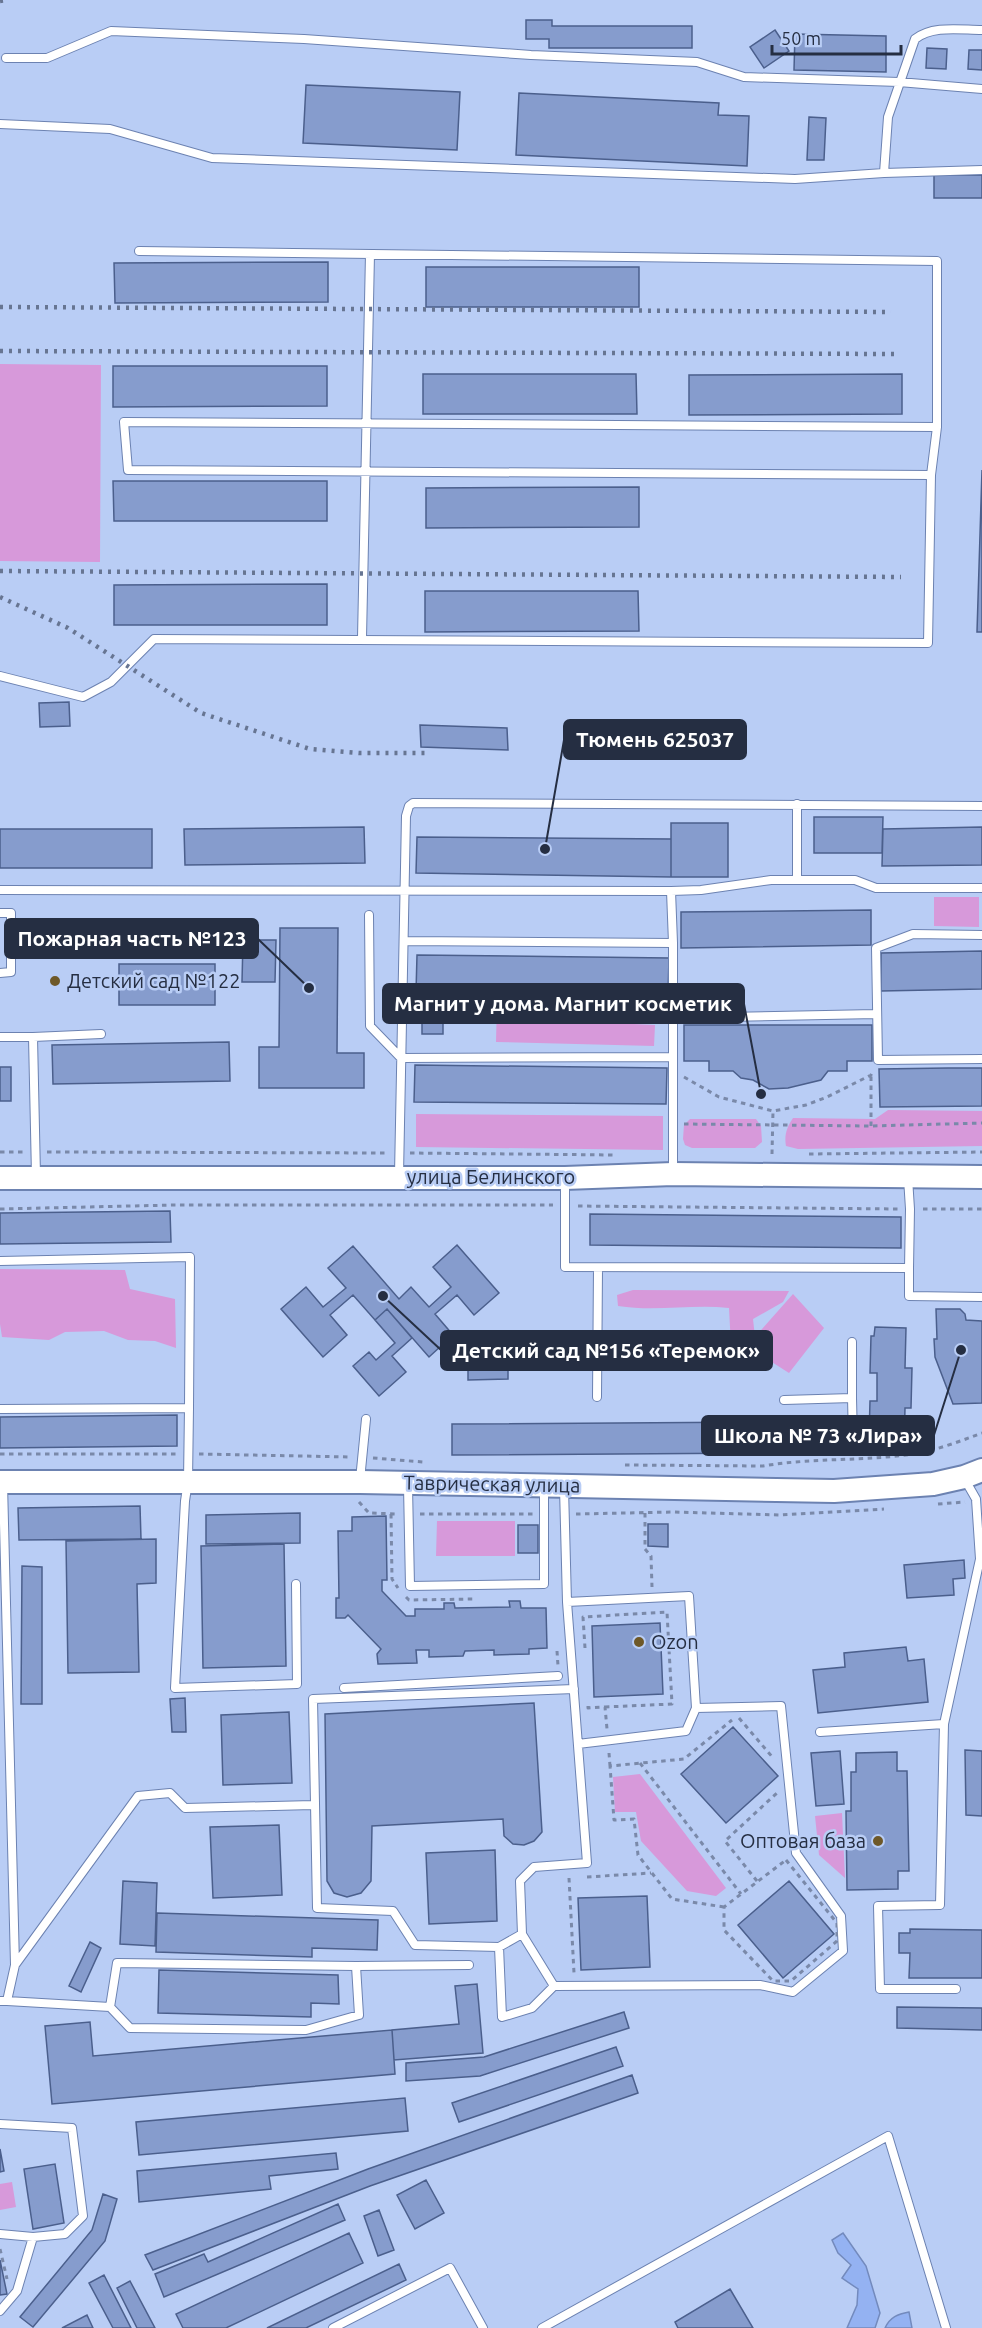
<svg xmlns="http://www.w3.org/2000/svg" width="982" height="2328" viewBox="0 0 982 2328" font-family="Ubuntu,sans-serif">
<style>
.green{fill:#d799da}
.water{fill:#94b2f2;stroke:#738abd;stroke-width:1.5}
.building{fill:#869ccd;stroke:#4b5f8c;stroke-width:1.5}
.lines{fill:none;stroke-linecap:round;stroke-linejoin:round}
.lane-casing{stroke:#6c82b1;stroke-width:10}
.secondary-casing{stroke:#6c82b1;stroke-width:26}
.path{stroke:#7a89a9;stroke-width:3;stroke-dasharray:4.5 4.5;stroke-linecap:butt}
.lane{stroke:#fff;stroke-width:8}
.secondary{stroke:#fff;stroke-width:22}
.rail{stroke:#677592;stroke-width:4.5;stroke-dasharray:3 6;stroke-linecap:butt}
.poi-dot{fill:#6e5828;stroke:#b9cdf5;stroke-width:2}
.labels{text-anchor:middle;stroke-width:5;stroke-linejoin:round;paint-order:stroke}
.poi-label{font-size:20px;fill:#252e42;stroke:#b9cdf5;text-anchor:start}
.street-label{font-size:20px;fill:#252e42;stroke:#b9cdf5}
.leader{fill:none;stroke:#252e42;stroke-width:2}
.callout-dot{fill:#252e42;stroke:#b9cdf5;stroke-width:2}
.callout{fill:#252e42;stroke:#252e42;stroke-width:2}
.callout-label{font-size:21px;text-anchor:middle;font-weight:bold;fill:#fff}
</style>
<rect width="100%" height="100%" fill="#b9cdf5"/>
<path class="green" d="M0,364l101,1 -1,197 -100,-1z
M934,897h45v30l-45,-1z
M497,1001l137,4v19l21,1 -1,21 -158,-4z
M888,1110l94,1v35l-184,3 -12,-3c-2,-11 1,-19 7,-28l82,1z
M416,1114l247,2v34l-247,-3z
M690,1119h66l5,7 1,16 -7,6h-63l-7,-3 -2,-6 1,-14z
M0,1269l125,1 5,19 45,10 1,49 -21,-7 -27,-1 -24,-9 -39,1 -16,8 -47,-3 -2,-13z
M633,1290l156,1 -6,11 -30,17 2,18 38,-43 31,34 -35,45 -36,-23 -2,7 -10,3 -10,-14 -2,-38c-37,-4 -74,4 -111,-2l-1,-11z
M437,1521h78v35h-79z
M640,1774l86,114 -10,8 -29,-5 -46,-50 -5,-29h-21l-2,-35z
M842,1813l3,65 -26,-23 -4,-39z
M12,2182l4,25 -16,3v-26z"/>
<path class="water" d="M843,2233l23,33 14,47 -5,15h-28l10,-23 1,-16 -16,-11 9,-13 -13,-12 -6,-13z
M909,2312l3,16h-27c5,-11 13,-14 24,-16z"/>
<path class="building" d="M526,20h26v6h140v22h-143v-9h-23z
M775,30l14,21 -25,17 -14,-21z
M795,34l91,2v36l-92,-2z
M927,48l20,1 -1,20 -20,-1z
M969,50h13v20l-14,-1z
M306,85l154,7 -3,58 -154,-7z
M519,93l200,10 -1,12 31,1 -2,50 -231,-11z
M809,117l17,1 -2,42h-17z
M934,175h48v23h-48z
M328,262v40l-213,1 -1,-40z
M426,267h213v40h-213z
M113,366h214v40l-214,1z
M423,374h213l1,40h-214z
M902,374v40l-213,1v-40z
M982,470v162h-5z
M113,481h214v40h-213z
M639,487v40l-213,1v-40z
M327,584v41h-213v-40z
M425,591h213l1,40 -214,1z
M69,702l1,24 -30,1 -1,-24z
M420,725l87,3 1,22 -87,-3z
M814,817h69l-1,36h-68z
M671,823h57v54h-57z
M364,827l1,36 -180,2 -1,-36z
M982,827v38l-100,1 1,-37z
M0,829h152v39h-152z
M417,837l254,2v38l-255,-4z
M871,910v35l-190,3v-36z
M280,928h58l-1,125h27v35h-105v-41h20z
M243,940h33l-1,42h-33z
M982,951v38l-101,2v-38z
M417,955l252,3 -1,37 -252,-3z
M119,964h96v41h-96z
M422,1017h21v17h-21z
M684,1025h188v36h-25v10h-19l-7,9 -33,8 -19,1 -16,-9 -12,-2 -8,-7h-24v-10h-25z
M229,1042l1,39 -177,3 -1,-39z
M415,1065l252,3 -1,36 -252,-2z
M0,1067h11v34h-11z
M948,1068h34v38l-102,1 -1,-38z
M170,1211l1,31 -171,2v-31z
M590,1214l311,3v31l-311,-3z
M457,1245l42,48 -25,22 -17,-20 -22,19 18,21 -24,22 -42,-48 -12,11 -22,-25 -23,20 17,20 -24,22 -42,-48 25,-22 17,20 23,-19 -18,-20 25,-22 46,53 12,-12 18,20 22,-20 -18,-20z
M387,1309l25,29 -20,18 14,16 -27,24 -26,-30 16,-14 7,8 19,-17 -20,-23z
M936,1309h24l5,5 1,6 16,1v82l-29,1 -18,-47 -1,-18h3z
M875,1327l31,1 -1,40h7l-1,40h-6l-1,40 -31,-1 1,-9h-5l1,-37h7v-28h-7l1,-37h3z
M468,1358h40v21l-40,1z
M177,1415v31l-177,2v-31z
M764,1422v31l-312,2v-31z
M140,1506l1,33 -122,1 -1,-32z
M300,1513v30l-94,1v-29z
M386,1516l1,64h-5v11l24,25h9v-7h29v-6h10l1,5 55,-1 -1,-6h11l1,7h25l1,40 -18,1v5l-35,1v-5l-29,1 -2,5 -34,1v-7h-13l1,13 -39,1 -1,-10 4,-5 -33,-34 -3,3h-9v-20h3l-1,-67h14v-14z
M648,1524h20v23l-20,-1z
M518,1525h20v28h-20z
M156,1539v44l-19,1 2,88 -71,1 -2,-132z
M284,1544l2,122 -83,2 -2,-122z
M964,1560l1,18 -12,1 1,16 -47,3 -3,-33z
M22,1566l20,1v137h-21z
M660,1623l3,71 -69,3 -2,-71z
M906,1647l2,14 16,-2 4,43 -110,11 -5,-43 32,-3 -1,-14z
M185,1698l1,34h-14l-2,-33z
M534,1703l8,129 -8,9 -10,4 -11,-1 -9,-8 -1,-17 -131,7 -1,55 -10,12 -14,4 -13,-4 -7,-12 -2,-167z
M289,1712l3,71 -69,2 -2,-70z
M733,1727l45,49 -52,47 -45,-49z
M965,1750l17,1v65l-16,-1z
M840,1751l4,53 -28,2 -5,-53z
M897,1752v19h10l2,100h-11v18l-51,1 -1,-79h5v-39h5v-19z
M279,1825l3,70 -69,3 -3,-71z
M495,1850l2,71 -68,3 -3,-71z
M123,1881l34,2 -2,63 -35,-2z
M789,1881l45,53 -51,44 -45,-53z
M647,1896l3,71 -69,3 -3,-72z
M157,1913l221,7 -1,30 -65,-2v9l-156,-5z
M910,1929l72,1v48h-73l1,-25h-11v-20h11z
M90,1942l11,6 -20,44 -12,-6z
M159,1970l179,5 1,29 -28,-1v14l-153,-4z
M477,1984l6,69 -89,7 -2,-30 67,-6 -4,-38z
M897,2007l85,1v22l-85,-2z
M624,2012l5,16 -149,48 -74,5v-18l78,-6z
M90,2022l3,34 299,-26 3,44 -343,30 -7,-78z
M616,2047l7,19 -164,56 -7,-19z
M632,2075l6,18 -268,93 -217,84 -8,-15 223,-86z
M405,2098l3,33 -269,24 -3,-33z
M0,2149l4,22 -4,1z
M336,2153l2,16 -69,7 2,13 -132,13 -2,-31z
M55,2164l9,59 -31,6 -9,-60z
M426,2180l18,33 -29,16 -18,-34z
M103,2194l14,5 -12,42 -72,86 -13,-10 72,-87z
M338,2204l7,16 -181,77 -9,-23 49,-20 4,8z
M379,2210l15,40 -16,6 -14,-40z
M349,2233l14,30 -137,65h-43l-7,-14z
M0,2260l7,34 -7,1z
M399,2264l7,16 -100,48h-39z
M104,2275l27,53h-18l-24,-45z
M130,2281l25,47h-18l-20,-40z
M730,2289l23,39h-75l-3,-6z
M87,2315l6,13h-31z"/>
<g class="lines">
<g class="lane-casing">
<path id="lane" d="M982,30c-22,0 -49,-5 -67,9l-27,78 -4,56 98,-3
M6,58h41l64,-27 193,8 227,16 166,7 47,15 155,5 83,7
M0,124l110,5 102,29 583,21 89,-6
M931,475l6,-48
M362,638l8,-384
M0,676l83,21 28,-15 43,-43 774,4 3,-168 -803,-5 -4,-48 813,5v-166l-798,-10
M797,804v76
M0,890l671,1 30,-1 70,-10h84l21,8h106
M671,891l2,52v230
M0,913h11v59l-11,1
M369,915l1,111 31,32 271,-1
M982,935l-69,-1 -37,14 2,112 104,-1
M404,941l269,2
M673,1018l203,-4
M0,1037h33l3,139
M33,1037l68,-3
M399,1175l7,-359 3,-10 4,-3 569,3
M565,1179v88l344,1 1,-59 -2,-31
M0,1261l190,-4 -1,151
M909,1268v28l73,1
M597,1397l1,-129
M852,1398l1,42
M784,1400l68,-2v-56
M0,1409l189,-1 -1,73 -3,20 -10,187 122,-4 -1,-100
M360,1480l6,-61
M3,1483l12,482
M408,1486l2,100 134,-2v-97
M564,1488l3,114 122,-6 7,112 85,-2 15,147 45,63 2,35 -50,41 -33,-7 -206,1 -22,22 -30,9 -3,-70 23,-13 -2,-53 14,-14 53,-4 -20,-261
M344,1688l214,-12
M820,1732l124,-8
M578,1744l108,-13 10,-23
M522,1934l32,52
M499,1947l-84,-2 -22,-34 -76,-3 -4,-209 261,-10
M356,1966l113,-1
M956,1989h-76l-2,-83 62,-1 4,-181 36,-165 -4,-60 -12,-21
M0,2001h7l8,-36 123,-169 32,-3 15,15 128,-3
M7,2001l103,6 20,21 176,2 53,-15 -3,-49 -239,-3 -7,44
M0,2124l72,4 11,88 -18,18 -32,3 -33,-3
M0,2311l17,-20 16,-54
M333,2328l117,-60 33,60
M542,2328l346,-192 58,192"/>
</g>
<g class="secondary-casing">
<path id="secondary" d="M0,1178h565l108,-4 309,3
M0,1482h360l474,9 99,-7 31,-7 18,-7"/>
</g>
<path class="path" d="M684,1077l35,20 54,14 33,-6 21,-8 44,-22 2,-5
M684,1124l187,2 111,-3
M871,1126v-51
M0,1152h25
M47,1152l341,1
M410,1153l206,2
M772,1154l1,-43
M809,1154l173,-2
M578,1206l320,3
M0,1209l174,-4h379
M923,1209h59
M0,1454h178
M199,1454l153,3
M373,1458l50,4
M625,1465l138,1c47,-8 96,-5 143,-11 26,-3 52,-13 76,-22
M359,1502l10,11 29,1
M938,1504l27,-2
M645,1513v36l6,7 1,31
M391,1514l1,65 6,9
M420,1514h113
M576,1514l97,-2 107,3 104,-6
M406,1597l3,3 67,-1
M585,1648l-2,-31 84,-5 5,92 -67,3
M557,1651l1,15
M588,1706v2l17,-1 2,22
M739,1718l35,41
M609,1753l1,13
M640,1763l101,131
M786,1860l51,63v18l-46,40h-18l-49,-51v-23z
M587,1877l64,-4
M569,1878l5,95
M757,1881l-32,-40 53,-49
M724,1907l-52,-8 -34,-44 -4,-36 -20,1 -4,-54 74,-7 48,-39
M0,2249l7,30"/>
<use href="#lane" class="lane"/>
<use href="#secondary" class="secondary"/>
<path class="rail" d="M0,1l7,-1
M0,307l891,5
M0,351l894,3
M0,571l901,6
M0,597l68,31 133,85 109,36 49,4h66"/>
</g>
<g class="poi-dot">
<circle cx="55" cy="981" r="6"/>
<circle cx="639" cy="1642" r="6"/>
<circle cx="878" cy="1841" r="6"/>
</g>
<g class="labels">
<g class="poi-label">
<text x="67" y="988">Детский сад №122</text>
<text x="651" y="1649">Ozon</text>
<text x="866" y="1848" text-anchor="end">Оптовая база</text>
</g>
<g class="street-label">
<text x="491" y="1184">улица Белинского</text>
<text transform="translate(492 1484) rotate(1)" y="7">Таврическая улица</text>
</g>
</g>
<path class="leader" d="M545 849L564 740M309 988L258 939M761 1094L744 1004M383 1296L441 1350M961 1350L934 1435"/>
<g class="callout-dot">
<circle cx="545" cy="849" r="6"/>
<circle cx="309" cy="988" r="6"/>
<circle cx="761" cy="1094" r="6"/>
<circle cx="383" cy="1296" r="6"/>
<circle cx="961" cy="1350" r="6"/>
</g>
<g class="callout">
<rect x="564" y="720" width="182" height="39" rx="6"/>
<rect x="5" y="919" width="253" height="39" rx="6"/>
<rect x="383" y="984" width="361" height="39" rx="6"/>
<rect x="441" y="1331" width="331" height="39" rx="6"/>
<rect x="702" y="1416" width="232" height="39" rx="6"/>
</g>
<g class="callout-label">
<text x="655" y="747">Тюмень 625037</text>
<text x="132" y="946">Пожарная часть №123</text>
<text x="563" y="1011">Магнит у дома. Магнит косметик</text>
<text x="606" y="1358">Детский сад №156 «Теремок»</text>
<text x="818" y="1443">Школа № 73 «Лира»</text>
</g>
<path d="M772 45v9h129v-9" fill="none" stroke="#252e42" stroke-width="3"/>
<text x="781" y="45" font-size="18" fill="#252e42" stroke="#b9cdf5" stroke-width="4.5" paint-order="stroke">50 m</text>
</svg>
